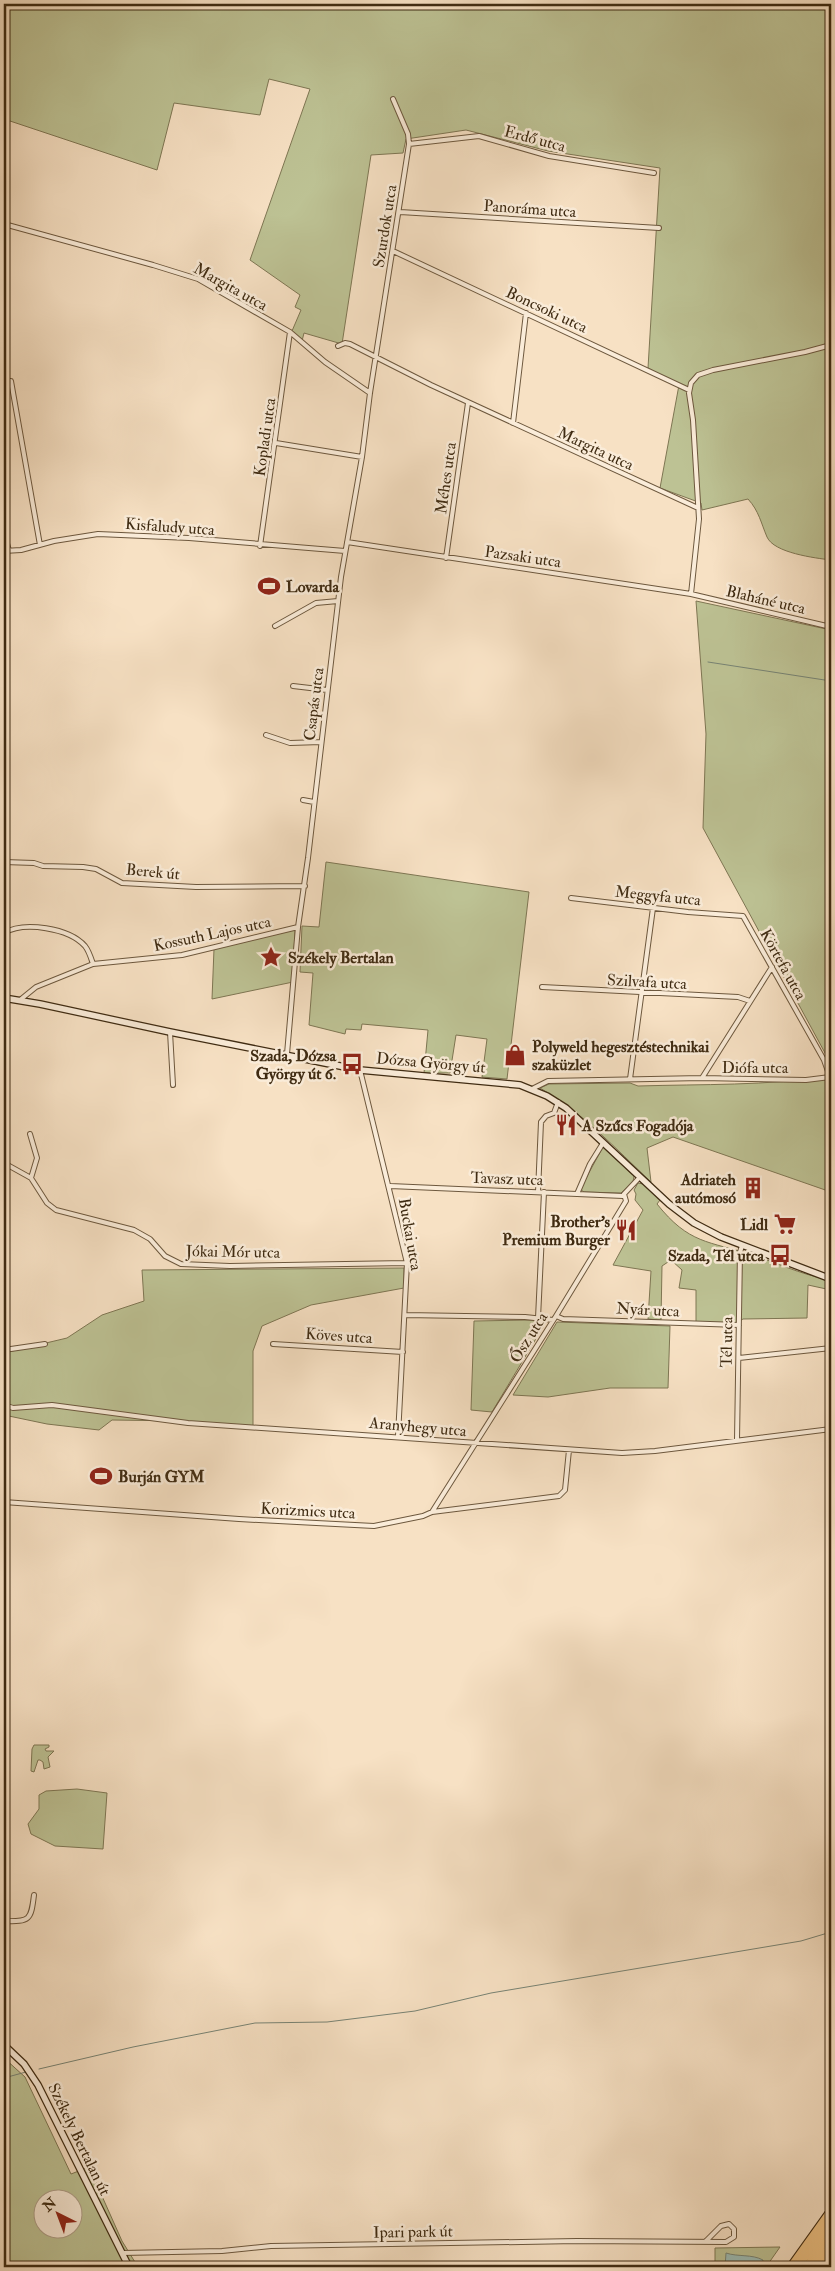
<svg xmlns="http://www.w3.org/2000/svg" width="835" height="2271" viewBox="0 0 835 2271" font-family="'IM FELL Double Pica',serif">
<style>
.green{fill:#bdc294;stroke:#7e7653;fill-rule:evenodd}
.water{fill:#9dbdb6;stroke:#778374}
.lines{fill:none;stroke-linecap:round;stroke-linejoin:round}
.stream{stroke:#778374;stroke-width:1}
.street-casing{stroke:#6d583e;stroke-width:6}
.secondary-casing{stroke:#3f2b12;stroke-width:8}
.highway-casing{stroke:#3f2b12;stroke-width:10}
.street{stroke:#faecd9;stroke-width:4}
.secondary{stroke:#faecd9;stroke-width:5.5}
.highway{stroke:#ecc082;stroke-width:8}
.labels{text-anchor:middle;stroke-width:5;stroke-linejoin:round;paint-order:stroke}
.street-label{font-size:16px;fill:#3f2b12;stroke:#faecd9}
.poi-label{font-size:16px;font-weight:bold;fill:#3f2b12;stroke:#faecd9;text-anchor:start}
</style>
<rect width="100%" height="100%" fill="#f7e1c4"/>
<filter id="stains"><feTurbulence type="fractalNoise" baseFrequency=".004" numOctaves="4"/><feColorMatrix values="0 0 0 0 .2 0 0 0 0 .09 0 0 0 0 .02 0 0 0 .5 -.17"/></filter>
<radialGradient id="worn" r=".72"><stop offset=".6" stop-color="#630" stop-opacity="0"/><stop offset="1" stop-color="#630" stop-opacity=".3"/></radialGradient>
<path class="green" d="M4,4h827v556c-16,-2 -57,-7 -64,-23 -6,-14 -8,-26 -19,-38l-46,11 -1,-7 -41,-15 19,-103 -31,-17 12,-200 -112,-17 -82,-21 -60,9 -3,14 -32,2 -29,189 -38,-11 -2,8 -10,-10 9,-21 -6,-3 5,-12 -50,-35 60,-171 -41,-10 -9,36 -86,-12 -17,67 -153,-51z
M696,601l135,29v434l-128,-236 3,-94z
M326,862l203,30 -22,187 -25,-2 5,-38 -31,-4 -6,38h-26l4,-43 -66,-6 -1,6 -15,-1 -1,5 -36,-9 4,-52 -13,-1 2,-46 17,1z
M295,929l-2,53 -81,17 2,-50z
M831,1076v116l-158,-55 -26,11 4,34c-35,-33 -69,-70 -111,-94l9,-4 81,-1 8,3c64,-2 129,0 193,-10z
M603,1147l31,29 -1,6 -12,11 -37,-1 -4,-3z
M638,1183l5,1 17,16 -3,4c32,40 51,37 96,51 24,8 47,19 73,24l3,-7 2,1v17l-23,-5 -1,33 -64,1 -10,6 -37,-3v-32l-17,-2 3,-18 -11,-10 -9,6 -1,54 -13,-1 3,-48 -38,-6 30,-55 -8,-10 1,-6 -2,-4z
M404,1268v20l-93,17 -49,21 -9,25v78l-68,-8 -73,-1 -13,10 -52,-6 -43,-9v-62l63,-15 35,-23 42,-14 -2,-31z
M531,1320l15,2 -54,90 -21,-2 3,-89z
M557,1322l113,4 -2,62h-58l-62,9 -35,-2z
M34,1745h15v2l-4,2 1,2h8l-6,6 2,10 -6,2 -1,-7 -3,-2h-2l-4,12 -3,-1 1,-22z
M77,1789l30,4 -4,56 -48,-3 -24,-12 -3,-10 11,-15v-14l7,-4z
M4,2058l21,19 46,97 18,-7 33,74 16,26h-134zM42,2198h30v30h-30z
M780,2247l-14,20h-51v-19z"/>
<path class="water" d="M726,2253c12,4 26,1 37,7l-1,5 -3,2h-34z"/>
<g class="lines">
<path class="stream" d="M708,662l123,19
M39,2069l94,-22 122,-24 72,-1 88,-11 76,-18 310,-52 30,-9
M4,2078l22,-6"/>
<g class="street-casing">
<path id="street" d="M409,144l70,-8 70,20 105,17
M400,212l259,16
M4,224l149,41 45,14 92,53 35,30 45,31
M393,251l296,139
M338,346l7,-3 5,1 81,41 267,123
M4,381h7l29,164
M513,423l13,-110
M276,443l86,14
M4,532l5,19
M347,542l344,52 140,33
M260,546l30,-214
M4,551l17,-1 33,-9 44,-7 91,4 156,13
M446,558l22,-155
M691,594l8,-75 -6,-99 -4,-27 2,-10 7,-8 15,-5 92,-18 26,-7
M275,626l41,-23 22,-2
M293,686l34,4
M266,735l24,8 31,-1
M303,800l11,2
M4,862l30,1 9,3 40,1 13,2 26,14 74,4 109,-1
M4,933c20,-12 65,-5 81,13 4,5 6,12 8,18
M542,987l196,10 12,4
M20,1000l16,-13 57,-23 89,-9 116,-28
M170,1032l3,53
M287,1054l11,-127 10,-69 33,-281 21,-120 8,-64 39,-249 -1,-10 -15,-35
M360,1070l47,193 -9,173
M702,1078l70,-111
M630,1079l23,-171
M532,1089l16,-8 154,-3 104,2 24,-3 -6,-17 -81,-144 -55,-4 -117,-14
M30,1134l7,24 -6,20
M4,1163l27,15 16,25 9,7 78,20 16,9 15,17 16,8 49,2 177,-3
M390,1186l233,10
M538,1192l3,-70 5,-6 8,-3 4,-11
M577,1194l13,-30 13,-21
M405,1315l120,2 28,3
M556,1316l7,3 176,6
M538,1318l6,-126
M273,1344l130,8
M4,1350l41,-6
M739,1358l92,-10
M4,1405l9,3 39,-3 136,18 434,30 33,-2 176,-22
M737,1440l3,-188 2,-6
M4,1502l235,17 135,7 49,-10 9,-4 127,-16 6,-6 4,-40
M432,1512l124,-196 70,-115 -2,-7 16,-17
M4,1921c26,1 27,-1 30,-26
M122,2253l100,-2 49,-5 306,-5 149,1 8,-5v-8l-5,-5 -8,2 -15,15"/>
</g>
<g class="secondary-casing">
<path id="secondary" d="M4,998l36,6 130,28 190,38 160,15 27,11 19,12 103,96 25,19 27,14 110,42
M4,2045l20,19 14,21 91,182"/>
</g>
<g class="highway-casing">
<path id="highway" d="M799,2264l32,-42
M791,2267l40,-56
M807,2267l24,-32
M816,2267l15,-20"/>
</g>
<use href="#street" class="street"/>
<use href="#secondary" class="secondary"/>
<use href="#highway" class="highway"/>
</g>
<defs>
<g id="stadium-bare" transform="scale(1.725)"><path d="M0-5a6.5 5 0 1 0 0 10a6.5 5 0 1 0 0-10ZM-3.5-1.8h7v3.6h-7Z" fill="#8f2418" stroke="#faecd9" stroke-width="2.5" paint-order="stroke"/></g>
<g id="sight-bare" transform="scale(1.725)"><path d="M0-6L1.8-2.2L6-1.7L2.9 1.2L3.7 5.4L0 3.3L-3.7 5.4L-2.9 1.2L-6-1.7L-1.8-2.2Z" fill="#8f2418" stroke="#faecd9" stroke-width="2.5" paint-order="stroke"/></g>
<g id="shop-bare" transform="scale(1.725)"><path d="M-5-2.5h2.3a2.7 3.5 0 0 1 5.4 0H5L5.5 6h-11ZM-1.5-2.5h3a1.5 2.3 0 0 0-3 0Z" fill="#8f2418" stroke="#faecd9" stroke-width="2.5" paint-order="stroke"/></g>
<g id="bus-bare" transform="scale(1.725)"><path d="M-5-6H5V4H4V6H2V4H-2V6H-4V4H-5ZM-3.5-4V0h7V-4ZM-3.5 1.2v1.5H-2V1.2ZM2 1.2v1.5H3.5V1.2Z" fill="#8f2418" stroke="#faecd9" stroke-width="2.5" paint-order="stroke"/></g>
<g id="restaurant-bare" transform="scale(1.725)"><path d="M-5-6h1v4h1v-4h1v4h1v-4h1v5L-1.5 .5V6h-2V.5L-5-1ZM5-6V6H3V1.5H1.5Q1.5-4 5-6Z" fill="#8f2418" stroke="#faecd9" stroke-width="2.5" paint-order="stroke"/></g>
<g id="building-bare" transform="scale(1.725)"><path d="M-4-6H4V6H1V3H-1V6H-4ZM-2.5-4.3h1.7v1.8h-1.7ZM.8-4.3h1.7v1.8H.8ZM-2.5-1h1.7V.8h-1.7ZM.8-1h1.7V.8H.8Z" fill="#8f2418" stroke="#faecd9" stroke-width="2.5" paint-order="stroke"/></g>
<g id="supermarket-bare" transform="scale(1.725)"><path d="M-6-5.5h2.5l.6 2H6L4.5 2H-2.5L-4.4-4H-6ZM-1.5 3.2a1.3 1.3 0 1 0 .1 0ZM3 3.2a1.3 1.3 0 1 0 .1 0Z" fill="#8f2418" stroke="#faecd9" stroke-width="2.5" paint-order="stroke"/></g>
</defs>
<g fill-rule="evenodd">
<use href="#stadium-bare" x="269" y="586"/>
<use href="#sight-bare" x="271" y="957"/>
<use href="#shop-bare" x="515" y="1055"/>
<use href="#bus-bare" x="352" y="1064"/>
<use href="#restaurant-bare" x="566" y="1125"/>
<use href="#building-bare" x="753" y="1188"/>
<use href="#supermarket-bare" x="785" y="1224"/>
<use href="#restaurant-bare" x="626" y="1230"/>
<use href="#bus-bare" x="780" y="1255"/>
<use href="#stadium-bare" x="101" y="1476"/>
</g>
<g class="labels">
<g class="street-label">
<text transform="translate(535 138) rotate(15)" y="6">Erdő utca</text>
<text transform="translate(530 208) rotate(4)" y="6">Panoráma utca</text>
<text transform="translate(384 226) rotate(-81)" y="6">Szurdok utca</text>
<text transform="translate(231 286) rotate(29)" y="6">Margita utca</text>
<text transform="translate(547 309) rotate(25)" y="6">Boncsoki utca</text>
<text transform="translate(264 437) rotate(-82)" y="6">Kopladi utca</text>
<text transform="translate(596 448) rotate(25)" y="6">Margita utca</text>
<text transform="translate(445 478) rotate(-82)" y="6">Méhes utca</text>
<text transform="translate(170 526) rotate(4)" y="6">Kisfaludy utca</text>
<text transform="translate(523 556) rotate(8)" y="6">Pazsaki utca</text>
<text transform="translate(766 599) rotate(13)" y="6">Blaháné utca</text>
<text transform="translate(313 704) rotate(-83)" y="6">Csapás utca</text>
<text transform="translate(153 871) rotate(5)" y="6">Berek út</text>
<text transform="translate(658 895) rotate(6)" y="6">Meggyfa utca</text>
<text transform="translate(212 933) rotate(-12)" y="6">Kossuth Lajos utca</text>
<text transform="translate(784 964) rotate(61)" y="6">Körtefa utca</text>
<text transform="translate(647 981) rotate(3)" y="6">Szilvafa utca</text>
<text transform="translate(431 1062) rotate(5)" y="6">Dózsa György út</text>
<text x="755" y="1073">Diófa utca</text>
<text transform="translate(507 1178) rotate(2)" y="6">Tavasz utca</text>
<text transform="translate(411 1234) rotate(80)" y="6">Buckai utca</text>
<text transform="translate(233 1251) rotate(1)" y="6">Jókai Mór utca</text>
<text transform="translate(648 1309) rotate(3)" y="6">Nyár utca</text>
<text transform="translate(339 1335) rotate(4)" y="6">Köves utca</text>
<text transform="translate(528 1337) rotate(-58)" y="6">Ősz utca</text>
<text transform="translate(726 1342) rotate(-89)" y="6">Tél utca</text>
<text transform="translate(418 1426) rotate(5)" y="6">Aranyhegy utca</text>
<text transform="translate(308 1510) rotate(3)" y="6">Korizmics utca</text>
<text transform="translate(80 2139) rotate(64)" y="6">Székely Bertalan út</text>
<text transform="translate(413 2231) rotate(-1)" y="6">Ipari park út</text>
</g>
<g class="poi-label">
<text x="286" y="592">Lovarda</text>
<text x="288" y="963">Székely Bertalan</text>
<text x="532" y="1052">Polyweld hegesztéstechnikai<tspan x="532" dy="18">szaküzlet</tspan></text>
<text x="336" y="1061" text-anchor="end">Szada, Dózsa<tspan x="336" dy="18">György út 6.</tspan></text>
<text x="582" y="1131">A Szűcs Fogadója</text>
<text x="736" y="1185" text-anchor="end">Adriateh<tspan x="736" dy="18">autómosó</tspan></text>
<text x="610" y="1227" text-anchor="end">Brother's<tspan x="610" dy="18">Premium Burger</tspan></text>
<text x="768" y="1230" text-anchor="end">Lidl</text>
<text x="764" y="1261" text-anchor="end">Szada, Tél utca</text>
<text x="118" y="1482">Burján GYM</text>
</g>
</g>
<rect width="835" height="2271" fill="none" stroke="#f7e1c4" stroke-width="20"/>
<rect x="5" y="5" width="825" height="2261" fill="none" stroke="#3f2b12" stroke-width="2.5"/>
<rect x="10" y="10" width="815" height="2251" fill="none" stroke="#3f2b12"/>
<g transform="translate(58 2214) rotate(318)"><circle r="24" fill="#faecd9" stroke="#af9f89"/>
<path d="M0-4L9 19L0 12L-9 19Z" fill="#8f2418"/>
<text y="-8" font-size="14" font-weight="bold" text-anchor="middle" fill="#3f2b12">N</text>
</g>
<rect width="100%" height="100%" filter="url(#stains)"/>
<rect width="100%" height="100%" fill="url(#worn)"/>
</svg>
